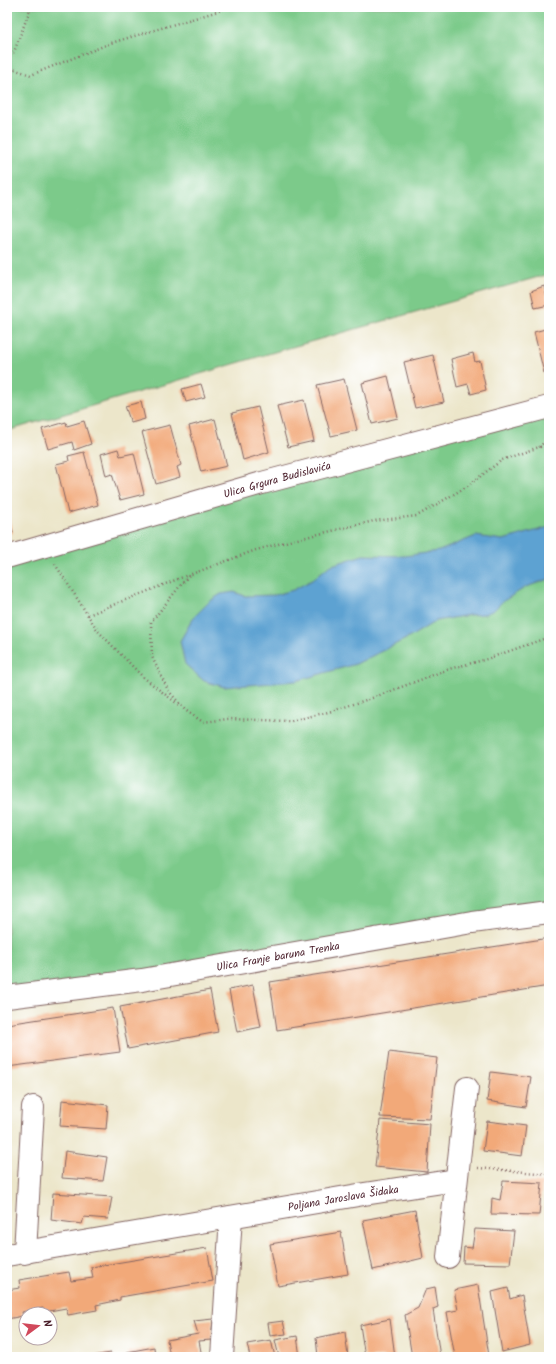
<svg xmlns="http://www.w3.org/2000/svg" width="556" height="1364" viewBox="0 0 556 1364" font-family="Kalam,sans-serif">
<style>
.green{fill:#7cca8a;stroke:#63745a}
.water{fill:#5da2d2;stroke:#54607e}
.building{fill:#f2a979}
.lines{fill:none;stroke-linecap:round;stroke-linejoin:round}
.street-casing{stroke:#836563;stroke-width:24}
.path{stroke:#836563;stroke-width:2.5;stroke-dasharray:1 3;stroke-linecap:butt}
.street{stroke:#fff;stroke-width:22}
.labels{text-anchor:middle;stroke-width:3;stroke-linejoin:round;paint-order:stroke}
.street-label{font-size:11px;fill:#4a1f2b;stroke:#fff}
</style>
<rect width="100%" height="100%" fill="#fff"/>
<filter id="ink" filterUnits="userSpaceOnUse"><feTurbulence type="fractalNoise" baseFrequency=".025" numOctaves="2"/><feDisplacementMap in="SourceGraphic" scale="8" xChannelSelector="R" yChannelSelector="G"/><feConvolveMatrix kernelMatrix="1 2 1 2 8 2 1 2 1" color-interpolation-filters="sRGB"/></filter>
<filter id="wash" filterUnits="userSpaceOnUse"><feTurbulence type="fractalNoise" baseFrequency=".012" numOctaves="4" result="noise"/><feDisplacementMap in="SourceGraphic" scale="16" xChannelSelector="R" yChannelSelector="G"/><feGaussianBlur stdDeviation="0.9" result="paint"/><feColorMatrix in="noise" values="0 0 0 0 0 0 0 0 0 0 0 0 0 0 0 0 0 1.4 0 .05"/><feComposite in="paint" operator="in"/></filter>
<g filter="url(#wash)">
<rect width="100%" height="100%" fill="#ece6ca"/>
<path class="green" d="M7,7h542v267l-278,79 -264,78z
M549,407v505l-542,86v-441z"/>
<path class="water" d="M549,527v52l-23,8 -24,15 -8,8 -9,4 -16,1 -33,6 -26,16 -54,27 -60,17 -72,6 -20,-6 -19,-17 -5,-23 13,-23 17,-17 11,-7 13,-2 11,4 30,-1 18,-5 19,-10 17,-14 34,-11 42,1 34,-5 37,-15 27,4z"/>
<g id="blocks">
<path class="building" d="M544,286l5,19 -14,3 -4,-17z
M549,328v43l-5,2 -10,-41z
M473,353l2,9 5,-1 6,29 -15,4 -3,-10 -11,3 -6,-28z
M433,355l11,47 -29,6 -11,-46z
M388,376l10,42 -26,6 -10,-41z
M344,379l13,51 -26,6 -14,-51z
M201,384l4,13 -19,5 -4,-13z
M304,400l10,41 -26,6 -11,-41z
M141,402l4,17 -14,4 -6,-17z
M258,407l11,45 -26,8 -11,-47z
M215,419l12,47 -26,6 -12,-46z
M84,421l7,23 -17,6 -2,-8 -24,7 -6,-20 24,-7 1,4z
M170,425l11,40 -4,2 3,10 -24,7 -14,-52z
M118,449l2,7 14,-3 10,41 -24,6 -8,-26 -6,2 -5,-22z
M84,452l14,53 -30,8 -12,-49 13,-3 -1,-5z
M7,511l6,22 -6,1z
M549,938v48l-272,44 -7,-48z
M253,985l8,42 -24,5 -8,-42z
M210,990l8,42 -90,17 -8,-42z
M113,1008l7,44 -113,15v-43z
M389,1052l48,6 -7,61 -50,-2z
M491,1072l40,5 -5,30 -39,-6z
M62,1100l46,5 -2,24 -46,-3z
M380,1120l50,4 -3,48 -52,-5z
M487,1121l39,5 -4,30 -39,-5z
M65,1151l42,6 -4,24 -41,-3z
M503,1181l39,2 -3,32 -48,-1 1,-16 8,2z
M53,1193l59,4 -4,22 -24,-2 -2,7 -31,-4z
M415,1210l8,48 -50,12 -10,-50z
M475,1229l39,2 -4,33 -47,-1 1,-16 8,1z
M341,1232l7,42 -70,12 -8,-42z
M207,1248l6,33 -93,16v3l-24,5 1,5 -29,5 -2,-7 -22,4 -1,-4 -21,4 1,4 -16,3v-29l13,-2 -1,-8 50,-8 2,9 22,-3 -2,-11z
M478,1285l11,71 -34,1 -8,-45 11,-2 -4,-20z
M435,1287l3,20 -5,2 7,48h-10l-1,-2 -17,2 -7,-42 13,-7 8,-19z
M508,1288l2,11 12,-4 8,50 -28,7 -10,-60z
M213,1319l-2,21 -12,1 3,16h-32l-3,-17 31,-6 -4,-13z
M390,1319l5,38h-30l-5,-32z
M283,1321l3,13 -16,2 -2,-13z
M345,1332l3,25h-30l-2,-19z
M297,1336l3,21h-21l-4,-17z
M271,1340l4,17h-25l-3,-13z
M154,1347l1,10h-27l-1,-5z
M111,1353l1,4h-20v-1z"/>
</g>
</g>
<g filter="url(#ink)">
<use href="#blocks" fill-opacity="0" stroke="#836563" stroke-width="1"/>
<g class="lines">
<g class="street-casing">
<g id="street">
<path id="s1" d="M7,557l255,-74 287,-76"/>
<path id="s2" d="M7,997l135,-17 330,-58 77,-10"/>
<path d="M25,1253l8,-146"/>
<path id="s3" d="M7,1255l357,-61 92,-14"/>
<path d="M448,1257l19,-169"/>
<path d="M222,1357l9,-140"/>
</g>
</g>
<path class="path" d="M7,58l7,-6 17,-45
M7,67l24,8 80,-32 121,-36
M549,446l-10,1 -37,13 -36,27 -49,29 -43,5 -81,19 -37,10 -67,25 -38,47 1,35 16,33 17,20 18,12 25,-3 63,2 41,-10 40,-13 77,-29 38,-10 62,-22
M539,447l10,-9
M55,564l43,67 45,46 37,29
M88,615l100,-40
M478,1168l71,6"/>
<use href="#street" class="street"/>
</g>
</g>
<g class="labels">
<g class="street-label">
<text dy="4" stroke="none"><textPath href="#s1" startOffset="281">Ulica Grgura Budislavića</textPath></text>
<text dy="4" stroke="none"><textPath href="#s2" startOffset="274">Ulica Franje baruna Trenka</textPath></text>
<text dy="4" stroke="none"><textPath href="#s3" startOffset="341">Poljana Jaroslava Šidaka</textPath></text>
</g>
</g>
<rect width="556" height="1364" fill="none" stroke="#fff" stroke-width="24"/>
<g transform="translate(38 1326) rotate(75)"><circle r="19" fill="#ffffff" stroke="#b7a5aa"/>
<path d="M0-3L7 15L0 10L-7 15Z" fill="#d1495b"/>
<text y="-6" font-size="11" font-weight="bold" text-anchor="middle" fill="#4a1f2b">N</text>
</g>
</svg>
